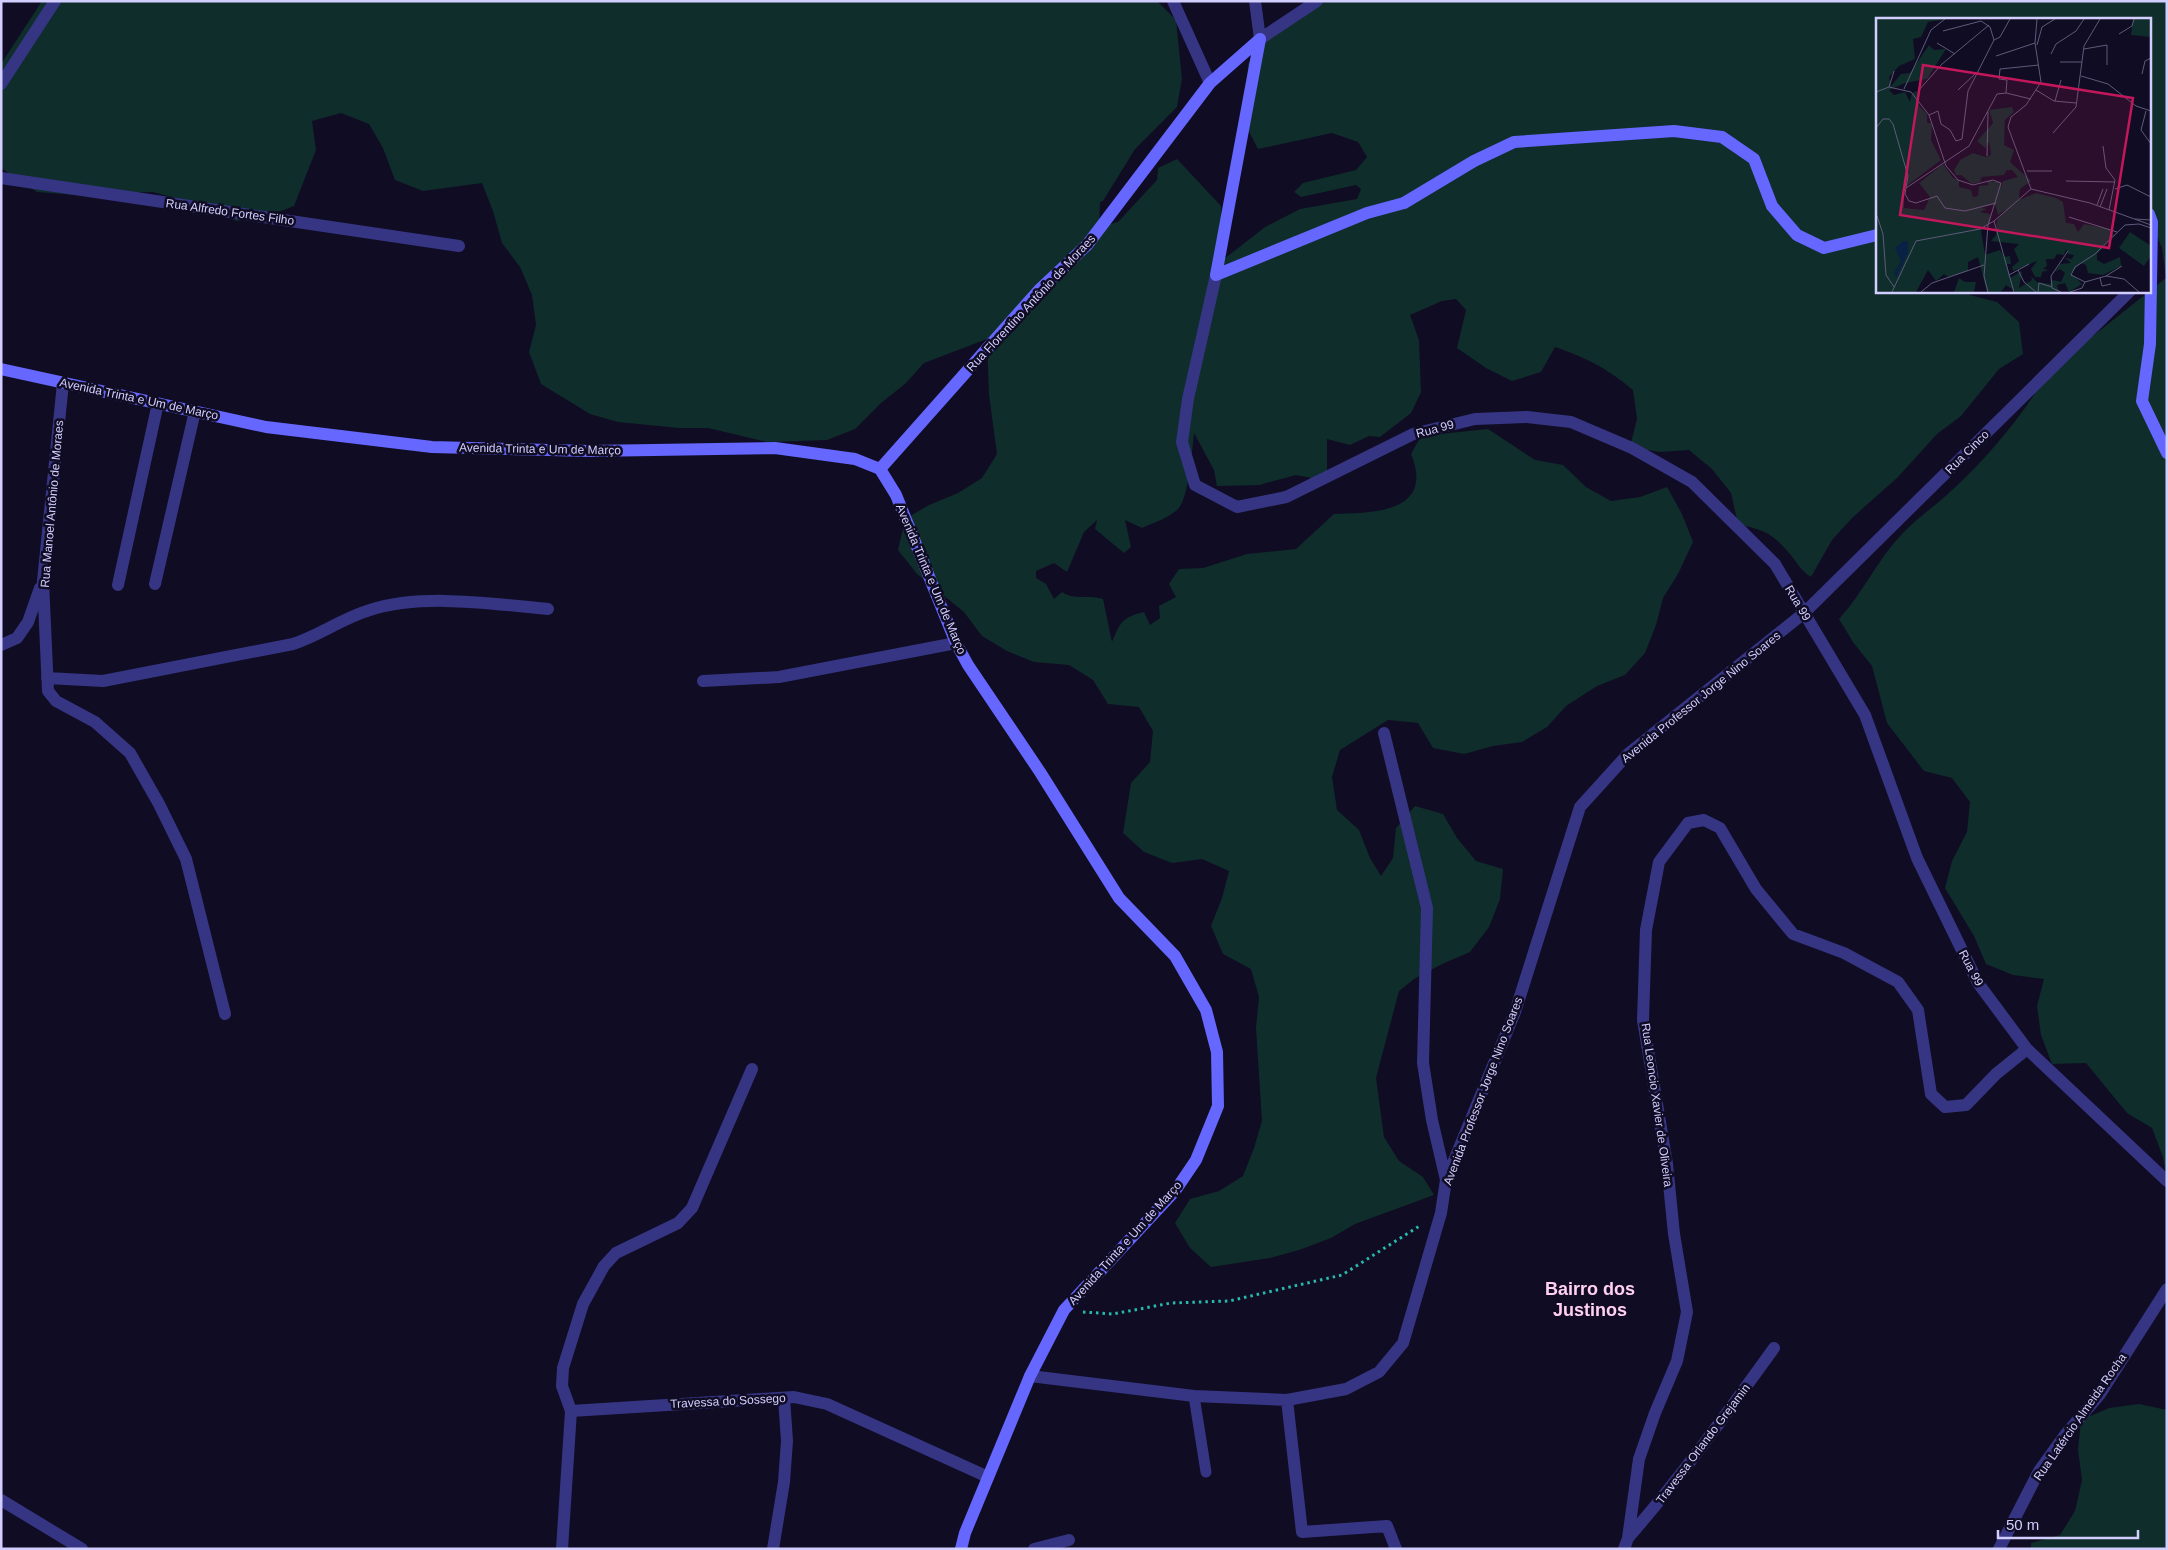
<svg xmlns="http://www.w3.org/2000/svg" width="2168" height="1550" viewBox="0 0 2168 1550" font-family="Helvetica,sans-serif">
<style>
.green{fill:#0f2d2b}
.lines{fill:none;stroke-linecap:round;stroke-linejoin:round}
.path{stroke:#28baac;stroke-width:3;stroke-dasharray:2.5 4;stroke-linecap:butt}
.lane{stroke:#353584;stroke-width:11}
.street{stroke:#353584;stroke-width:12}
.secondary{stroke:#6567ff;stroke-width:12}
.labels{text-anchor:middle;stroke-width:5;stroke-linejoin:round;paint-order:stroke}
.street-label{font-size:12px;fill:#d2ceff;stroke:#100c23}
.district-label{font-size:18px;font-weight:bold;fill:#ffd0f0;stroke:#100c23}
.inset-road{fill:none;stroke:#5e5a7b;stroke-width:1}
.view{fill:#c2185b;fill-opacity:0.15;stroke:#c2185b;stroke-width:2.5}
.inset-edge{fill:none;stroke:#d2ceff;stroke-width:2.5}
</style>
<rect width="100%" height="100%" fill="#100c23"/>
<path class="green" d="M42,1h1115l19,19 6,59 -5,28 -42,42 -32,52 -3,1 -1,25 19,-5 39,-42 1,-12 19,-9 44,47 3,53 41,-32 35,-18 57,-10 4,-10 -5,-4 -55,12 -7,-5 9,-9 53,-13 11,-13 -9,-15 -26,-9 -74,16 -13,-25 3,-60 15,-26 43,-37h861v1181l-4,-25 -11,-29 -25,-15 -41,-50 -34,1 -11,-29 -4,-29 7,-27 -31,-4 -27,-11 -12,-28 -29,-48 7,-27 15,-29 3,-30 -18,-24 -28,-7 -37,-48 -15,-57 -19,-24 -14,-23c24,-26 38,-59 63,-85 15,-16 33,-28 49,-43 36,-33 68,-71 94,-113v-4l121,-96 -4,-30 -13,-30v-199h-272v272h90l3,4 27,7 22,20 4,32 -24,15 -38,47 -24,18 -39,43 -46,41 -20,22 -21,37c-10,-6 -15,-16 -22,-24 -17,-21 -27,-23 -51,-29l-7,-31 -19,-24 -23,-19 -29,2 -30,-5 7,-28 -4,-29c-25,-21 -46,-32 -78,-43l-14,25 -29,9 -26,-13 -29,-20 9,-38 -10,-11 -14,2 -32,14 9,25 2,52 -10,21 -31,24 -11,-1 -19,9 -23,-6v42l-31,-6 -37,10 -42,1 -3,-16 -20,-37c-2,17 -5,67 -17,77 -9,8 -24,13 -35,18l-17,-8 6,27 -7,6 -29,-24 2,-9 -13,12 -17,40 -13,-9 -18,8v7l10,6 8,15 8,-7c14,9 25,2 41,7l9,43c8,-19 10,-25 32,-30l6,13 10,-7 -1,-12 17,-9 -7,-13 10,-15 24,-1 44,-14 49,-5 38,-35c39,-1 101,-1 77,-60l10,-18 67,-7 47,31 28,5 23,22 25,14 29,-4 27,-10 15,27 11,28 -15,32 -15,24 -7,27 -11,28 -20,22 -28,11 -31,20 -19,21 -25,15 -29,4 -29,8 -31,-6 -15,-25 -30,-3 -48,30 -8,27 5,33 22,20 11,28 11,18 12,-18 3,-30 19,-22 28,8 14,24 19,23 27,8 -3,30 -11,28 -19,25 -28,12 -28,15 -15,12 -23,87 8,59 15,24 24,16 11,18 -79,29 -24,14 -32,12 -29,8 -59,9 -21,-19 -15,-25 15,-24 29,-8 24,-15 11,-28 8,-27 -6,-93 3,-31 -8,-28 -28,-15 -12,-28 11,-28 7,-27 -27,-12 -30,4 -28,-11 -21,-19 8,-50 19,-21 3,-31 -14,-24 -31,-3 -15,-24 -24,-15 -35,-3 -27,-11 -25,-15 -18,-24 -47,-38 -19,-24 7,-31 24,-14 29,-12 24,-15 15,-24 -8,-59 -2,-56 -63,24 -19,21 -24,19 -26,26 -28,11 -60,2 -59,-14h-29l-61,-6 -28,-8 -49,-30 -12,-32 7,-27 -4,-30 -12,-28 -18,-24 -9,-32 -11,-28 -59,8 -28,-11 -12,-32 -14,-24 -28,-11 -29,8 4,29 -22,56 -28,11 -30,4 -28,-14 -55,-15 -30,1 -22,4 -64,-5 -36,-24v-104z
M2139,1404l28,6v139h-136v-6l29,-8 15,-24 7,-31 -4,-30 3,-30 28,-12z"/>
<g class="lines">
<path class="path" d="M1083,1312l30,2 58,-11 58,-2 113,-26 79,-50"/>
<path class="lane" d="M1194,1396l12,76"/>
<path class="street" d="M1173,1l37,82
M1255,1l5,38 57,-38
M1,84l54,-83
M1,178l458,68
M1216,275l-28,124 -6,43 13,43 42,22 49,-10 127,-63 62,-15 52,-2 44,5 61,26 60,34 83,82 90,151 52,143 61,125 49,66 140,132
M63,383l-20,198 5,110 8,10 39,21 35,31 29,51 27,55 39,155
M155,584l40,-173
M118,585l40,-182
M1,645l16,-7 11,-16 12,-34
M47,678l56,3 190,-37c27,-9 50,-26 77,-34 53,-17 123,-6 178,-1
M703,681l76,-4 177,-34
M1384,733l43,175 -4,155 9,57 14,60
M1030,1376l164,20 93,4 59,-11 33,-17 24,-29 38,-130 5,-33 69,-168 65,-205 48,-53 176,-141 326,-322
M1287,1400l15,132 85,-6 9,23
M571,1411l223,-14 33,7 161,73
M1,1500l81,49
M1628,1538c53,-61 99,-125 146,-190
M562,1549l9,-138 -9,-25 1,-18 20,-64 21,-38 12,-13 62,-30 14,-15 60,-139
M773,1549l11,-67 3,-41 -3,-43
M1034,1549l35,-9
M1624,1549l4,-11 11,-79 16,-46 22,-52 10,-49 -13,-78 -7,-70 -24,-144 3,-90 13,-68 29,-39 16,-3 16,8 36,61 37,45 51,19 54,29 20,28 13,84 14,13 21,-2 30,-31 31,-25
M1999,1549l40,-78 26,-36 35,-41 67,-105"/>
<path class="secondary" d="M2149,214l3,8 -2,122 -8,57 25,52
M1216,275l151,-62 37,-10 70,-42 40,-19 160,-11 48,6 32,22 18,47 25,29 27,13 53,-13
M1216,275l44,-236
M1,369l265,58 166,20 158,4 185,-3 80,11 25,10 16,26 60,148 12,22 72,107 79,126 56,58 31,54 11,42 1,54 -22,54 -21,31 -111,119 -34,66 -65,157 -4,16
M880,469l159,-179 48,-45 123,-162 50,-44"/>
</g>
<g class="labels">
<g class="street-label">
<text transform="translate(230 212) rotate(8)" y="4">Rua Alfredo Fortes Filho</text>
<text transform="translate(1031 303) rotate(-47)" y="4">Rua Florentino Antônio de Moraes</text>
<text transform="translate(139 399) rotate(12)" y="4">Avenida Trinta e Um de Março</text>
<text transform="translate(1435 429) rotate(-15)" y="4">Rua 99</text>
<text transform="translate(540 449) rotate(1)" y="4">Avenida Trinta e Um de Março</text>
<text transform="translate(1967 452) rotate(-45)" y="4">Rua Cinco</text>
<text transform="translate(52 504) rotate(-85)" y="4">Rua Manoel Antônio de Moraes</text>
<text transform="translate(931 579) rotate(67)" y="4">Avenida Trinta e Um de Março</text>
<text transform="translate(1798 603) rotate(59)" y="4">Rua 99</text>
<text transform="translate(1701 697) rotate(-39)" y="4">Avenida Professor Jorge Nino Soares</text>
<text transform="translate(1971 968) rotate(62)" y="4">Rua 99</text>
<text transform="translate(1483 1091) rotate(-69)" y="4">Avenida Professor Jorge Nino Soares</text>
<text transform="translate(1657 1105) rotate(82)" y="4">Rua Leoncio Xavier de Oliveira</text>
<text transform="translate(1125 1243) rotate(-48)" y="4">Avenida Trinta e Um de Março</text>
<text transform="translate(728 1401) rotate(-3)" y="4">Travessa do Sossego</text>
<text transform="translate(2080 1417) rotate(-55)" y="4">Rua Latércio Almeida Rocha</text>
<text transform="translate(1703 1444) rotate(-53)" y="4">Travessa Orlando Grejamin</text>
</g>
<g class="district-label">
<text x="1590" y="1295">Bairro dos<tspan x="1590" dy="21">Justinos</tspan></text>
</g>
</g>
<g transform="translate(1876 18)">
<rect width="275" height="275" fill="#100c23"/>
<path d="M0,1h71l-19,3 -7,15 -8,2 2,20 -16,7 -10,11 2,9 10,-12 9,-1 19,-28 5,5 12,-1 -19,30 -22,4 -16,7 5,5 11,-3 5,10 2,-9 5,-2 2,15 8,8v8l5,2 -1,16 10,20 -37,28v20l20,2 6,-13 -11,-14 24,-19 10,14 6,2v7l12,3 2,7 5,-1 1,-10 9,-1v-4l11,1 2,5 2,-6 15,-4 -6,-7h-5l-3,5 -22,2 -2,5 -8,2 -11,-9h-5l-2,-5 6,-10 13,-7 13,4 5,-2 -2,-13 -4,6 -8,-7 16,-18 -4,-13 23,-3 2,5 -9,8 -1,25 10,5 -4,12 21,19 -11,8 -1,11 17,-7 20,5 7,4 3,21 8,1 4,8 6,-8 25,5 5,6 -17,19v6l7,4 16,-7 1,9 -18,9 -15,-2 -2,-8 -5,-2 -10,10 11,11 -13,8 -4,-9 -8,2 2,7h-43l-10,-7 -5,7h-14l-9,-35 -10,5v9l-20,6 -4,-3 -8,7 -8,-11 -12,22h-40zM119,186l3,11 8,-6 -9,11 -1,15 -5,6 28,3 -5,5 5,12 -7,6 1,4 24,-10 -6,8 4,8h6l1,-5 7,-2 -6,-1 4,-3 -1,-7h8l3,-5 7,1 2,-6 2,5 6,1 -2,4 -7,-1 6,5 -11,1 -3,5 -2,3 5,-3 5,4 -4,9 -8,-2 -3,4 -13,-2 -6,-6 1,4 -13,8 3,-17 -12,7 -3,-14h4l-1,-8 -6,1 -4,-7 -15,5 -4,-24 9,-8v-9l-10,-2 7,-3 -6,-1zM257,1h18v18l-20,-2zM254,214l21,14v10l-7,10 -25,-18zM83,260l6,4h11l-2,10h-20z" fill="#0f2d2b" fill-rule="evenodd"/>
<path d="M27,223l5,1v11l-12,25 -2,-5 7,-12 -6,-13z" fill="#092145"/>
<path class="inset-road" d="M161,1l-2,24 6,39 -15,23 -15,12 -3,10 23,62 59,14 61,22M67,13l38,-10 9,6 4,13M243,16l13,-8 2,-7M61,25l18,11M161,27l5,-18 13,-8M208,31l23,-4v20M175,36l5,-10 20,-13 8,-12M120,38l39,-13M184,44h22M266,56l3,-13 6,-3M205,58l27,8 28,22 15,5M13,69l5,-16M28,71l27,-59 14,-11M82,72l17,-16M160,72l18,11 22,2M0,74l13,-5 22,5 18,23 17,51 12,14 15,5 20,-5 8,3 -13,42 -4,51 4,16M130,75l1,-13 -8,-1 1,-10 39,-4M42,81l1,-9 23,-26 47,-39M179,83l6,-21M270,93l-5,19 10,14M53,97l9,-4 3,13 9,6 6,11 6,-2 6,-48 26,-51 6,-3 10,-18M0,110l7,-9h6l4,5 15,52 -3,18 4,7 7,2 21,-7 8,12 20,3 31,-8M177,115l23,-26 8,-61 16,-27M227,128l3,22 9,12 -6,30M111,138l1,-44M151,153h25M190,163l49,1M30,170l63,-42 28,-52 9,-1 25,6M239,171l12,-4 24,12M221,187l6,-16M224,189l7,-18M0,195l7,21 3,41 8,12M193,199l48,15M259,201l16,1M118,203l20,71M246,248l-16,10 -21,6 -14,-7 4,-8 20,-13 30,-29 14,-1 12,4M142,252l6,12 12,10M133,257l20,-11M230,258l18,3 15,13M224,260l2,8 9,-2M16,274l24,-51 64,-12 14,-8 37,-32M45,274l11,-9 52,-18M162,274l1,-9 13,4M185,274l-9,-4 -1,-12 17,-25M194,274l12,-4 3,-6"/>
<path class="view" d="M47,47l210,33 -24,150 -209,-33z"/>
<rect width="275" height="275" class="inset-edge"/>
</g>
<rect width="2168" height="1550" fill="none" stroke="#d2ceff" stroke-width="5"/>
<path d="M1998 1530v8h140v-8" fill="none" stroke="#d2ceff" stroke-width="2.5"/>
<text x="2006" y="1530" font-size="15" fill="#d2ceff" stroke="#100c23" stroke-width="4" paint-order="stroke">50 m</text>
</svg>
